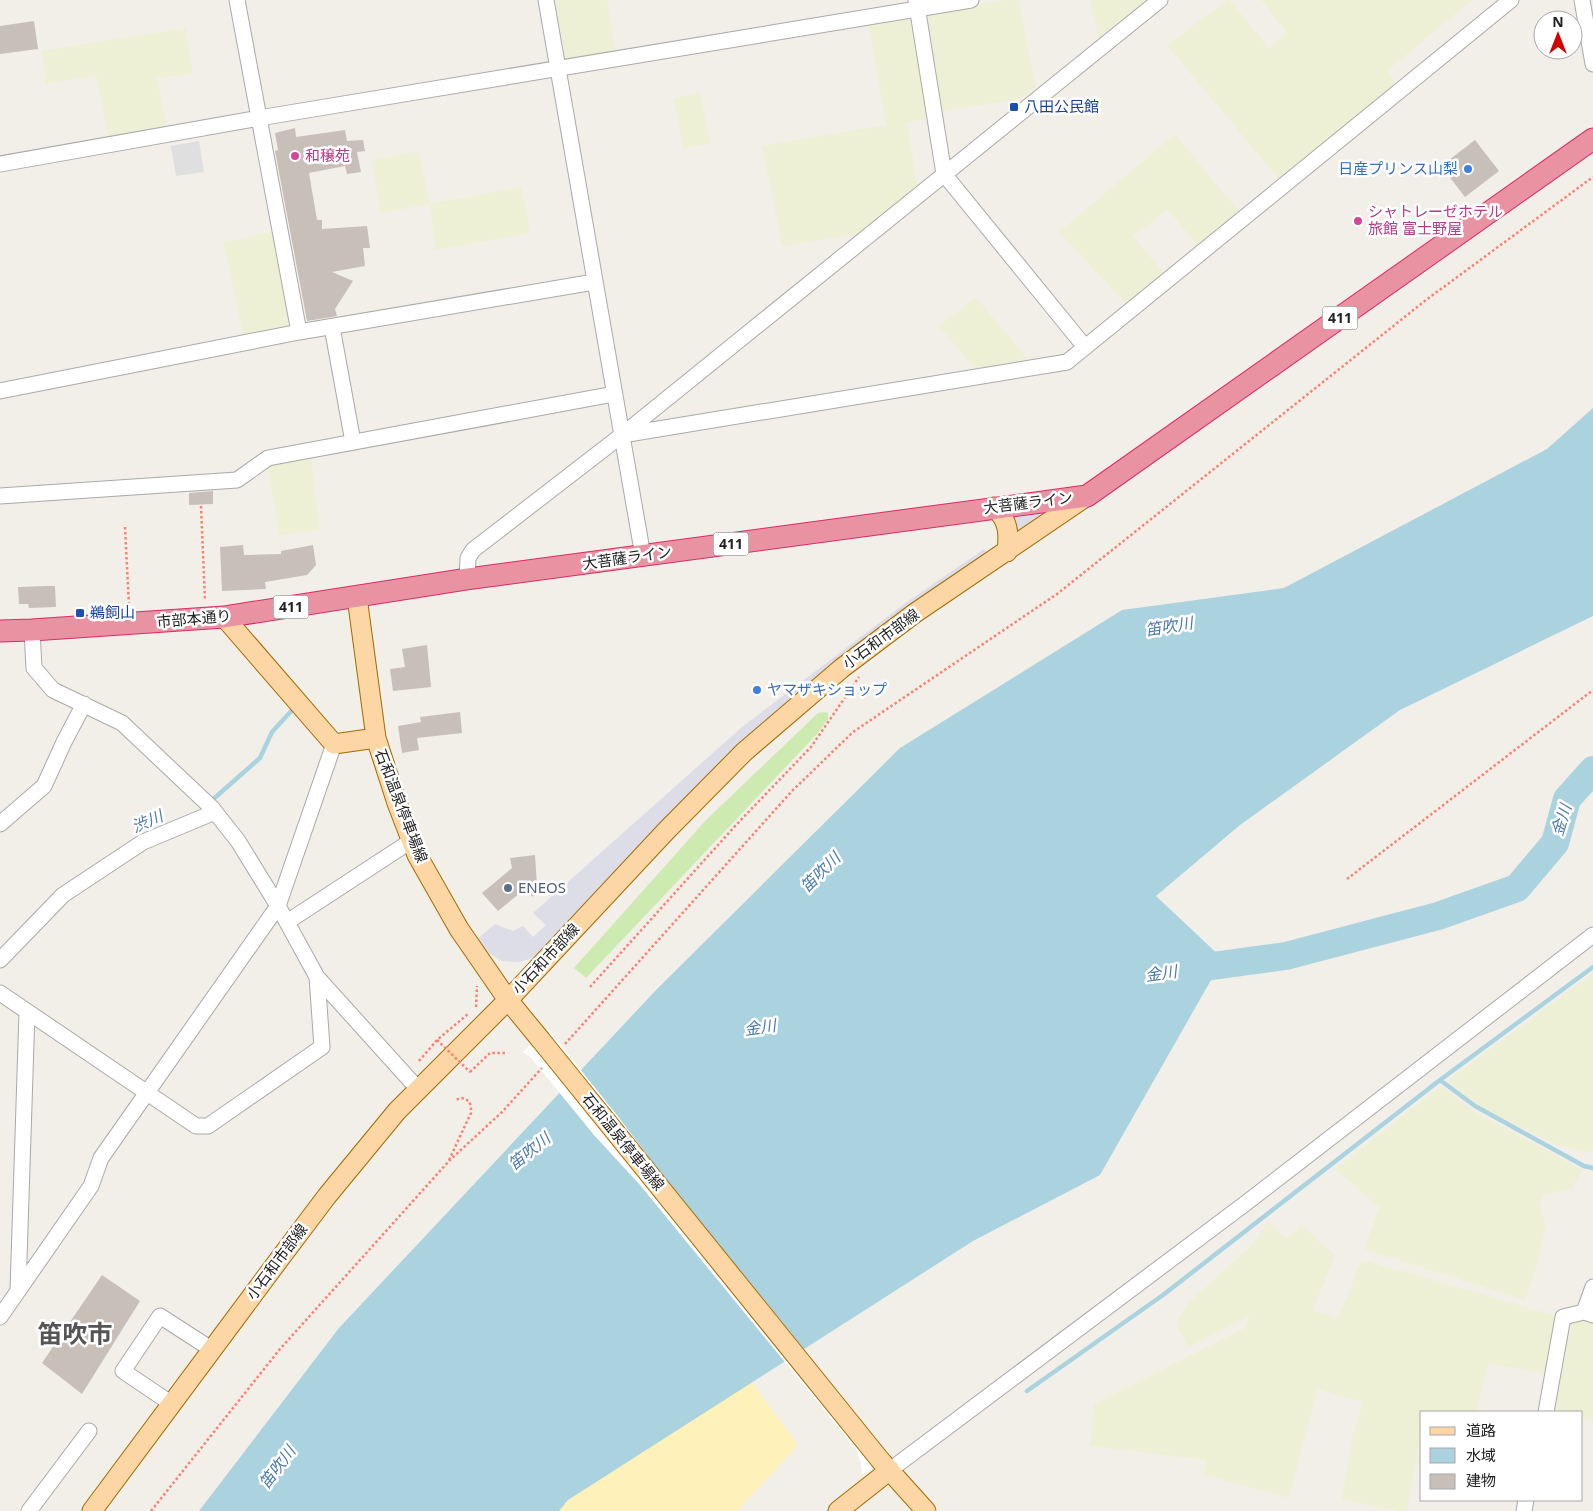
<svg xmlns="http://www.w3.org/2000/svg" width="1593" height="1511" viewBox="0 0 1593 1511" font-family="'Noto Sans','Noto Sans JP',sans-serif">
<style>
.residential{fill:#e0dfdf}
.farmland{fill:#eef0d5}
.grass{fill:#cdebb0}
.sand{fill:#fff1ba}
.plaza{fill:#dddde8}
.water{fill:#aad3df}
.pier{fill:#fff}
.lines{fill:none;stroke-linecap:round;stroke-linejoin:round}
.stream{stroke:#aad3df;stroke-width:4.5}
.river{stroke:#aad3df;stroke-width:28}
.building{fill:#c7bfb8}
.minor-casing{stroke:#a9a9a9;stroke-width:17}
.major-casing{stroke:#a06b00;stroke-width:21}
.highway-casing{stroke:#dc2a67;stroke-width:23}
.path{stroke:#fa8072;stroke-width:2.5;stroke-dasharray:2.5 2.5;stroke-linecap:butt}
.minor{stroke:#fff;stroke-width:15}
.major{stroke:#fcd6a4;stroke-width:19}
.highway{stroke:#e892a2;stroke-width:21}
.major-bridge-casing{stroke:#a06b00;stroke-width:21;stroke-linecap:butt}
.path-bridge{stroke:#fa8072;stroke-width:2.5;stroke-dasharray:2.5 2.5;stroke-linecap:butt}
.major-bridge{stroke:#fcd6a4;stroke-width:19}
.transit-dot{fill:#1a4fb4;stroke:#fff;stroke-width:2}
.hotel-dot{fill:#d1479c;stroke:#fff;stroke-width:2}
.shop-dot{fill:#3f7fe0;stroke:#fff;stroke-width:2}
.service-dot{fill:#5c6f8a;stroke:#fff;stroke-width:2}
.labels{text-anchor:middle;stroke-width:5;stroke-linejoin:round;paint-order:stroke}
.shield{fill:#fff;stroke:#646464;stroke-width:1}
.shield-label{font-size:14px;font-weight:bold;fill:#222}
.transit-label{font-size:15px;fill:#164399;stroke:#fff;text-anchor:start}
.hotel-label{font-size:15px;fill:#b23c85;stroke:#fff;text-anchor:start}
.shop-label{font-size:15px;fill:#366cbe;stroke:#fff;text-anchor:end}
.street-label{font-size:15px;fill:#222;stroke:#fff}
.service-label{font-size:15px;fill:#4e5e75;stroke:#fff;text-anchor:start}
.water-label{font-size:16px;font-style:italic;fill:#4a7aab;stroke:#fff}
.town-label{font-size:25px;font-weight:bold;fill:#555;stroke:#fff}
</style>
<rect width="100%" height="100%" fill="#f2efe9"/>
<path class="residential" d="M199,141l5,31 -28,4 -5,-30z"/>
<path class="farmland" d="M555,0h52l9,53 -51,9z
M1005,0h14l17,87 -16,12 -79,12 -17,-97z
M1089,0h57l-47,38z
M1227,0h3l39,48 18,-15 -26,-33h211l-85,71 12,17 -118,94 -114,-137z
M913,18l17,100 -23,4 11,66 -61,46 -75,13 -20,-101 124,-21 -18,-100z
M186,28l7,46 -36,4 11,52 -60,8 -12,-62 -50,8 -5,-33z
M700,92l11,52 -28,4 -10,-50z
M1175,134l67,81 -42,33 -32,-38 -35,26 33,40 -38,30 -69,-74z
M419,151l11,53 91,-17 10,46 -96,17 -5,-46 -49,9 -10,-53z
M273,232l18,95 -48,8 -20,-93z
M976,297l54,65 -54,8 -37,-44z
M311,455l9,75 -41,5 -12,-72z
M1593,973v175l-2,5 -34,-8 -79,-39 -31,-25z
M1441,1086l32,25 109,59 -10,19 -28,5 -4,11 6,20 -9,41 -12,34 -161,-51 15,-42 -44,-38z
M1268,1221l18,18 15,-14 34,30 -22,55 25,9 23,-59 46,12 152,45 -13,57 -57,-11 -13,49h-54v27h-2l-13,72h-10l-55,-12 10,-62 11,-35 -45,-13 -29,109 -86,-24 4,-14 -117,-14 4,-42 151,-76 5,-12 -62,31 -12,-23 13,-22 65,-59z
M1585,1317l8,3v102l-11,-3v-7h-33l17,-90z"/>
<path class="grass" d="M824,712l4,1v6l-11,15 -231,244 -12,-10 132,-148 112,-107z"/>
<path class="sand" d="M600,1176l198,269 -61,66h-460z"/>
<path class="plaza" d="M1046,510l1,6 -30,20v-14l-9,-8z
M984,549l6,7 -79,53 -373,345 -8,5 -12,3 -16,-1 -15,-9 -9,-14 17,-14 18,7 10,-5 10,11 13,-12 -13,-12 209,-186 162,-123z"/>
<path class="water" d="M1593,408v208l-193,94 -160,115 -84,71 67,63 -123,216 -127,66 -405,259 -9,11h-360l140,-183 318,-339 243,-241 222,-138 162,-22 263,-139z"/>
<path class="pier" d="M548,1029l68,85 42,55 232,286 -21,16 -7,3 -1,-11 -5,-14 -216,-264 -46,-50 -63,-77 -8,-6z"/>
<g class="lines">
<path class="stream" d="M210,802l50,-44 12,-26 22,-24
M1440,1080l35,26 109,60 9,2
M1027,1391l136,-96 277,-215 153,-113"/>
<path class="river" d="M1183,970l103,-14 152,-40 79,-28 38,-45 12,-44 26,-29"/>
</g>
<path class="building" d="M34,21l4,28 -38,5v-28z
M295,128l1,9 49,-7 2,11 16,-1 2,11 -8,1 4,20 -14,2 -2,-8 -36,7 8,47h5v9l45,-3 3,22h-7l2,18 -33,6 21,9 -18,28 2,7 -30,5 -32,-170 3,-1 -3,-17z
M1475,140l24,31 -34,26 -24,-31z
M213,491v13l-24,1v-12z
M243,545l1,10 37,-1v-3l32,-6 3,20 -9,10 -42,7 1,7 -44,2 -2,-44z
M48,586h7l1,21 -27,1 -1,-4h-9l-1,-17z
M427,645l4,42 -38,4 -3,-22 15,-2 -3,-18z
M460,712l2,21 -45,5 2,12 -17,3 -4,-27 23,-4 -1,-5z
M535,855l2,31 -4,11 -8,-8 -27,22 -16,-18 30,-25 -2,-10z
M102,1275l38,26 -58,93 -40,-31z"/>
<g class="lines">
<g class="minor-casing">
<path id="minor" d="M237,0l62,332
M546,0l97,556
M916,0l28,174 141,173
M1582,0l11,64
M0,164l259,-46 712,-118
M332,327l21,115
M0,391l299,-59 295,-50
M622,435l445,-73 444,-362
M0,496l237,-16 31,-22 346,-64
M467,579l1,-21 5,-8 149,-115 538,-435
M32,630l2,38 19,22 69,33 90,85 26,33 40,65 39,71 101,112
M0,824l44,-38 20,-44 20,-38
M287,922l124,-81
M0,960l63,-65 80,-53 72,-30
M0,993l196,133h12l114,-79 -5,-70
M18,1291l9,-279
M1584,1312l9,-25
M0,1317l91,-131 10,-28 177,-252 56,-162
M172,1404l-49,-33 37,-55 51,33
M1546,1412l17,-95 21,-5 9,3
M890,1470l356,-267 347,-268
M29,1511l60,-80
M1524,1511l2,-11"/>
</g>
<g class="major-casing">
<path id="major" d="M994,507c15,13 15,27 13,45
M357,597l19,141 21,65 20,52 42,74 49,71 32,39
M224,617l110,127 42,-6
M881,1461l45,50
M92,1511l189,-254 46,-61 70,-85 111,-111 158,-169 78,-79 98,-84 73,-55 172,-117
M838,1511l52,-41"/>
</g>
<g class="highway-casing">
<path id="highway" d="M0,631l32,-1 192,-13 243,-38 620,-83 506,-357"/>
</g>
<path class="path" d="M201,506l4,94
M125,527l4,79
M1347,879l246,-189
M590,987l146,-162 75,-78 48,-70
M476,1007l1,-21
M565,1044l227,-253 61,-59 204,-138 369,-294 167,-123
M419,1061l18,-21 31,-26
M470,1072l20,-19h15
M449,1160l22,-47v-7l-2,-5 -7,-3 -7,2
M151,1511l129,-162 169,-188 53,-49 40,-44"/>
<use href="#minor" class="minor"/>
<use href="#major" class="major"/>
<use href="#highway" class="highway"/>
<g class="major-bridge-casing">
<path id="major-bridge" d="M540,1039l341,422"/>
</g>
<path class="path-bridge" d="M437,1040l33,32"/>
<use href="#major-bridge" class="major-bridge"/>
</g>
<g class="transit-dot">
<rect x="1009" y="102" width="10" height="10" rx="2.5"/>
<rect x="75" y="608" width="10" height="10" rx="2.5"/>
</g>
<g class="hotel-dot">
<circle cx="295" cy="156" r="5"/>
<circle cx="1358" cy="221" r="5"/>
</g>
<g class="shop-dot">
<circle cx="1468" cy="169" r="5"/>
<circle cx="757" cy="690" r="5"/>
</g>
<circle class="service-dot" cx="508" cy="888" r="5"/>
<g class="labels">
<g class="shield">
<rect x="1322.5" y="306.5" width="35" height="23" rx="4"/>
<rect x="713.5" y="532.5" width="35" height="23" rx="4"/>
<rect x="273.5" y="595.5" width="35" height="23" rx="4"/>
</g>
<g class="shield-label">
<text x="1340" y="323">411</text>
<text x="731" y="549">411</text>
<text x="291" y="612">411</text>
</g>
<g class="transit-label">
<text x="1024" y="112">八田公民館</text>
<text x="90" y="618">鵜飼山</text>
</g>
<g class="hotel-label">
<text x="305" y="161">和穣苑</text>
<text x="1368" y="217">シャトレーゼホテル<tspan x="1368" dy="17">旅館 富士野屋</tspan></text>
</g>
<g class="shop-label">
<text x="1458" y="174">日産プリンス山梨</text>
<text x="767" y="695" text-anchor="start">ヤマザキショップ</text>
</g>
<g class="street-label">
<text transform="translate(1028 503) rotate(-7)" y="5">大菩薩ライン</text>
<text transform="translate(627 558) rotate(-8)" y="5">大菩薩ライン</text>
<text transform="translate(194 619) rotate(-5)" y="5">市部本通り</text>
<text transform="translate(881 639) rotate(-36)" y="5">小石和市部線</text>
<text transform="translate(401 806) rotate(69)" y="5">石和温泉停車場線</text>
<text transform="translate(546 959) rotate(-47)" y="5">小石和市部線</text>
<text transform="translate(623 1142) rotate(51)" y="5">石和温泉停車場線</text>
<text transform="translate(277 1262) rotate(-53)" y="5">小石和市部線</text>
</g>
<g class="service-label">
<text x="518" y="893">ENEOS</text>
</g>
<g class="water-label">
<text transform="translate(1169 626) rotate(-9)" y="6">笛吹川</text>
<text transform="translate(1561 820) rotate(-73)" y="6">金川</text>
<text transform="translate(147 821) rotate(-24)" y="6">渋川</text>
<text transform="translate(820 872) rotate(-45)" y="6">笛吹川</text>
<text transform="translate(1161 973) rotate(-8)" y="6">金川</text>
<text transform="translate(760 1027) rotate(-8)" y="6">金川</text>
<text transform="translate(529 1151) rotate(-39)" y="6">笛吹川</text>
<text transform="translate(277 1467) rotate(-53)" y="6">笛吹川</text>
</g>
<g class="town-label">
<text x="75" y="1343">笛吹市</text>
</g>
</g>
<rect x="1420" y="1411" width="162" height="90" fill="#ffffff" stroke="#a7a7a7"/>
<rect x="1430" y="1427" width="25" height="8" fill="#fcd6a4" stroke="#a7a7a7"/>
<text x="1466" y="1436" font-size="15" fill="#222222">道路</text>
<rect x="1430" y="1448" width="25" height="15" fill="#aad3df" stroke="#a7a7a7"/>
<text x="1466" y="1461" font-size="15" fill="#222222">水域</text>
<rect x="1430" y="1474" width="25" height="15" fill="#c7bfb8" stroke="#a7a7a7"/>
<text x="1466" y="1486" font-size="15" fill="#222222">建物</text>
<g transform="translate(1558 35)"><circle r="24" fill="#ffffff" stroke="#a7a7a7"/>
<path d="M0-4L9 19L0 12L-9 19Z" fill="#d40000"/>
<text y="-8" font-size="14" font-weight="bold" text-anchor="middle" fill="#222222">N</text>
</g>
</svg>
